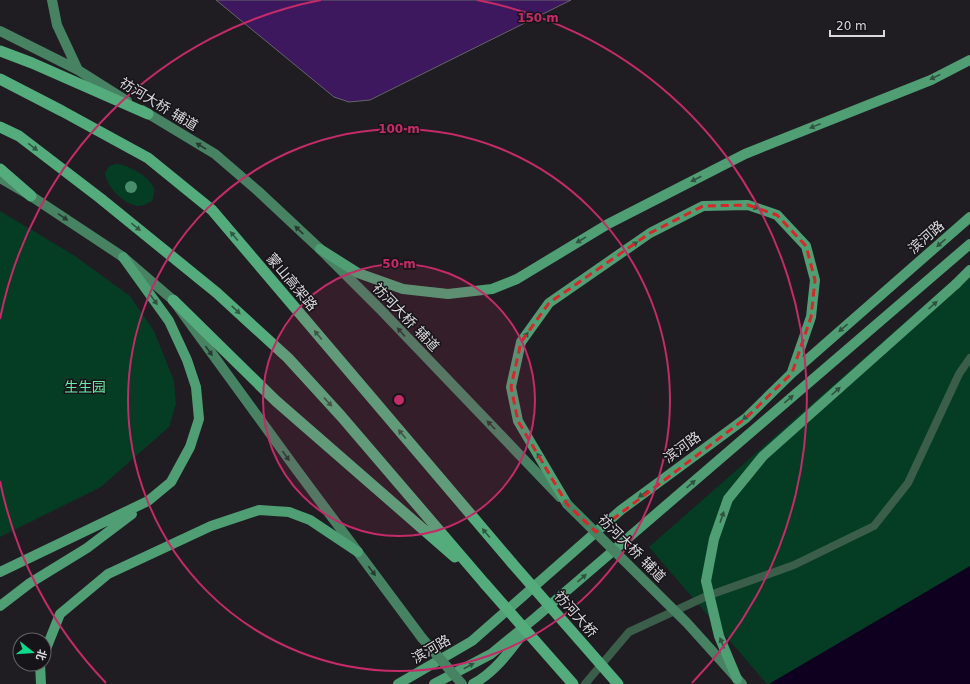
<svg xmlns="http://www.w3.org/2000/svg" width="970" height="684" viewBox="0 0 970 684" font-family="'DejaVu Sans','Noto Sans SC',sans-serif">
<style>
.green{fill:#053c24}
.water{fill:#100020}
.building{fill:#3d185e;stroke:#66646a}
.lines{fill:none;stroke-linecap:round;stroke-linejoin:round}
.service{stroke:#3a5e4a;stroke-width:8}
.secondary{stroke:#478262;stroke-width:10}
.primary{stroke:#509e74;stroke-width:10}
.trunk{stroke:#54ab7c;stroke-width:11}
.secondary-bridge{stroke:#478262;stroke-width:10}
.primary-bridge{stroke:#509e74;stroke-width:10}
.trunk-bridge{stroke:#54ab7c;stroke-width:11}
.tree{fill:#488e6c}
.oneway{fill:#305241}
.oneway2{fill:#273a32}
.oneway3{fill:#325845}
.marked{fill:none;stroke:#d62828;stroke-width:3;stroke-dasharray:8 5;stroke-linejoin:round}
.ring{fill:none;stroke:#c42b68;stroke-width:2}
.labels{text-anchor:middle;stroke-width:3;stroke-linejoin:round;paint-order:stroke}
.street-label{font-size:14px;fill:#d9d8db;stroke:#161418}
.park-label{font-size:14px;fill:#6aeba9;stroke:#161418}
.centre{fill:#c42b68;stroke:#161418;stroke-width:2}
.ring-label{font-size:12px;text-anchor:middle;font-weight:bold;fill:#c42b68;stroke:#161418;stroke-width:3;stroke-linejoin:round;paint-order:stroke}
</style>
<rect width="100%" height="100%" fill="#1f1d22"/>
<path class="green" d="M116,164c11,0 35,13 38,25 1,4 -1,8 -2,12 -5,3 -9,5 -15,5 -15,-3 -30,-19 -32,-33l4,-7z
M0,211l75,45 55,40 24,35 20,50 2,23 -7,23 -68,60 -101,50z
M970,265v305l-201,114h-2l-118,-137z"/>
<path class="water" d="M970,566v118h-201z"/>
<path class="building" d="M216,0h355l-201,100 -21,2 -15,-5z"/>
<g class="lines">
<path class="service" d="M585,684l44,-52 78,-36 87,-31 80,-39 34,-43 51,-109 11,-16"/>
<path class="secondary" d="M52,0l5,25 21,45
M0,31l78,39 49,31
M142,110l73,44 43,37 62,58 60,60 180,188
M0,178l31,18 92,61 50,43 123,169 126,169"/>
<path class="primary" d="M320,249l38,24 45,16 45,5 44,-5 25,-10 91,-55 137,-70 186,-74 39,-20
M956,284l14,-14
M567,504l-49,-83 -7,-34 10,-45 28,-39 101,-70 53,-27 45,-1 29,10 29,31 9,34 -4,37 -19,55
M0,572l148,-71 23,-19 19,-35 9,-28 -3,-32 -9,-27 -18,-39 -46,-64
M0,606l30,-23 57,-35 45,-34
M44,654l16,-40 48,-40 103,-48 48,-16 30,2 21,8 48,32
M40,664l1,20
M398,684l74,-43 149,-131 125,-92 46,-45 178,-156
M434,684l57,-30 44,-36 435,-374
M473,684c22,-12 37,-33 51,-52"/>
<path class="trunk" d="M0,51l32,12 116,51
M0,79l62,32 86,47 64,52 300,353
M0,127l19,9 81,62 117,95 71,65 53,58 144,168
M0,169l31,27
M173,300l103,101 179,156"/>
<path class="secondary-bridge" d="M567,504l120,119 55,61
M422,638l40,46"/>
<path class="primary-bridge" d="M737,679l-18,-43 -13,-55 8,-42 14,-40 35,-43 193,-172"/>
<path class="trunk-bridge" d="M512,563l106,121
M485,584l88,100"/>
</g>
<circle class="tree" cx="131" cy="187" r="6"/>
<defs><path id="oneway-solid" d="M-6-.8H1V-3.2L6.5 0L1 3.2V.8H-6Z"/></defs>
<g class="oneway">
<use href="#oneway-solid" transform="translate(935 77) rotate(154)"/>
<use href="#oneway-solid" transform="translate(815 126) rotate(158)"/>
<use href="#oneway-solid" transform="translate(696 179) rotate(153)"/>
<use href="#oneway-solid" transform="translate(753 207) rotate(18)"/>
<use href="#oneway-solid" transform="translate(581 240) rotate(149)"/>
<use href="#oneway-solid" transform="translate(941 243) rotate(139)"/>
<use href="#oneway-solid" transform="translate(633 245) rotate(-35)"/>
<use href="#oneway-solid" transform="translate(154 300) rotate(54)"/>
<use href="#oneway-solid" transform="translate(933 305) rotate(-42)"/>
<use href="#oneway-solid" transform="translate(843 328) rotate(139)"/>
<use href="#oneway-solid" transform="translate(525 337) rotate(-56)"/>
<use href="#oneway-solid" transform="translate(836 391) rotate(-42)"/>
<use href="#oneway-solid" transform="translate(789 399) rotate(-40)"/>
<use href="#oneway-solid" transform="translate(747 416) rotate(138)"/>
<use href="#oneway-solid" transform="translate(540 458) rotate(-121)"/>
<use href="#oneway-solid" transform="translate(691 484) rotate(-41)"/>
<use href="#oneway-solid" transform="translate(643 494) rotate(144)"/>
<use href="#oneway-solid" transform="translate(722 517) rotate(-71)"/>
<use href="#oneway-solid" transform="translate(582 578) rotate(-41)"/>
<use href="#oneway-solid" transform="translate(722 643) rotate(-113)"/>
<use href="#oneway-solid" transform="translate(469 666) rotate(-28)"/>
</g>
<g class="oneway2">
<use href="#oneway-solid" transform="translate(201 146) rotate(-149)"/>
<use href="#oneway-solid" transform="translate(63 217) rotate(34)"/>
<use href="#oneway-solid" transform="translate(299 230) rotate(-137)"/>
<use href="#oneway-solid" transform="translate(401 332) rotate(-132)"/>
<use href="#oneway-solid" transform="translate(209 351) rotate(54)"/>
<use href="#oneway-solid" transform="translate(491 425) rotate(-134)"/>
<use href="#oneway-solid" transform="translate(286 456) rotate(54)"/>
<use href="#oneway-solid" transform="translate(372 571) rotate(53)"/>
</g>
<g class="oneway3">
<use href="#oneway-solid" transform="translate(33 147) rotate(37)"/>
<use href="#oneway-solid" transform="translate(136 227) rotate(39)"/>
<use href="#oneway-solid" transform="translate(234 236) rotate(-130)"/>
<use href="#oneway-solid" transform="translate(236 310) rotate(43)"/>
<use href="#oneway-solid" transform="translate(318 335) rotate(-130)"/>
<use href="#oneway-solid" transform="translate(328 402) rotate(47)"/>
<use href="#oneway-solid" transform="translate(402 434) rotate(-130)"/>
<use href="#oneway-solid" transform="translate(486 533) rotate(-130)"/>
</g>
<path class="marked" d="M748,205l29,10 29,31 9,34 -4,37 -19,56 -46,45 -150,114 -29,-28 -49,-83 -7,-34 10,-45 28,-39 101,-70 53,-27z"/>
<circle cx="399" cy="400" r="136" fill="#c42b68" fill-opacity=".12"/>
<g class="ring">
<circle cx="399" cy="400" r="136"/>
<circle cx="399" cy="400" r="271"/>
<path d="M106 683A407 407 0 0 1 0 481M0 319A407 407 0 0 1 321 0M477 0A407 407 0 0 1 692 683"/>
</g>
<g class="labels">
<g class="street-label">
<text transform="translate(159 104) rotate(31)" y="5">祊河大桥 辅道</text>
<text transform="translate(926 237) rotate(-41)" y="5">滨河路</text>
<text transform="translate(292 282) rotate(50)" y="5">蒙山高架路</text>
<text transform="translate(406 317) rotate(46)" y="5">祊河大桥 辅道</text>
<text transform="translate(682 447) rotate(-36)" y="5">滨河路</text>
<text transform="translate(632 548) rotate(45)" y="5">祊河大桥 辅道</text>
<text transform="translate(576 614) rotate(49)" y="5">祊河大桥</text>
<text transform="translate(431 649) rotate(-30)" y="5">滨河路</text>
</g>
<g class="park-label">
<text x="85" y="392">生生园</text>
</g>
</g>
<circle cx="399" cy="400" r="6" class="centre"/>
<g class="ring-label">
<text x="538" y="22">150 m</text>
<text x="399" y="133">100 m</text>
<text x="399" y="268">50 m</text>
</g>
<g transform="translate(32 652) rotate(107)"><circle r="19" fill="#161418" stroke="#646266"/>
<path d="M0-3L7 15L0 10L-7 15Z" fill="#0dd98a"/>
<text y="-6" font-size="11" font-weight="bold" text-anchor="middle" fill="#d9d8db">北</text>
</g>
<path d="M830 30v6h54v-6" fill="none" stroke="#d9d8db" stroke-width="2"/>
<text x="836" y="30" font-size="12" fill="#d9d8db" stroke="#161418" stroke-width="3" paint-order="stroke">20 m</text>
</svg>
